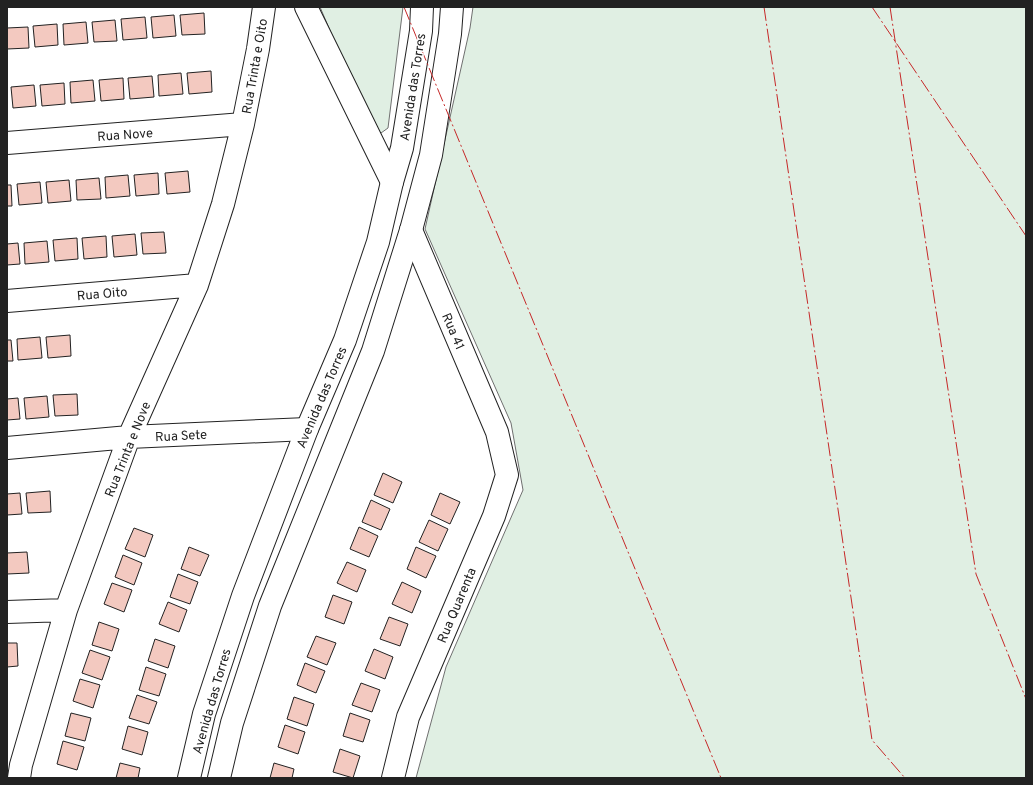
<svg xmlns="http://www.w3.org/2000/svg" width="1033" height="785" viewBox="0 0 1033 785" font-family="Overpass,sans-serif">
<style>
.green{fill:#e0efe3;stroke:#6f6f6f}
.building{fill:#f3c9c0;stroke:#222}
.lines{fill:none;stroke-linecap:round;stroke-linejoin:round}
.minor-casing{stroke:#222;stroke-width:24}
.major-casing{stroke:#222;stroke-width:24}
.minor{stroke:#fff;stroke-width:22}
.major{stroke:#fff;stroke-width:22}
.power{stroke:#c62828;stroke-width:1;stroke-dasharray:14 3 2 3;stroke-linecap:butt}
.labels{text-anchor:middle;stroke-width:3;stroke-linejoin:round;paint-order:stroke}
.street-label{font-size:13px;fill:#222;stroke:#fff}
</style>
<rect width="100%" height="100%" fill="#fff"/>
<path class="green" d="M320,7h83l-15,121 -7,5 -10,-6z
M473,7h553v771h-610l30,-111 77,-177 -12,-67 -86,-194 45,-201z"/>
<path class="building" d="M204,13l1,21 -23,1 -2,-20z
M174,15l2,21 -23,2 -2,-21z
M145,17l2,21 -24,2 -2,-21z
M115,20l2,21 -23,1 -2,-20z
M86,22l2,21 -24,2 -1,-21z
M57,24l1,21 -23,2 -2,-21z
M28,27l1,21 -22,1v-21z
M211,71l1,21 -23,2 -2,-21z
M181,73l2,21 -24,2 -1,-21z
M152,76l2,21 -24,2 -2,-21z
M123,78l1,21 -23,2 -2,-21z
M93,80l2,21 -24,2 -1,-21z
M64,83l1,21 -23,2 -2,-21z
M34,85l2,21 -23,2 -2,-21z
M188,171l2,21 -23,2 -2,-21z
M158,173l1,21 -23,2 -2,-21z
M128,175l2,21 -24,2 -1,-21z
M99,178l2,21 -24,1 -1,-20z
M69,180l2,21 -23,2 -2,-21z
M40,182l2,21 -23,2 -2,-21z
M7,185h4l1,21h-5z
M164,232l2,21 -23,1 -2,-21z
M135,234l2,21 -23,2 -2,-21z
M106,236l1,21 -23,2 -2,-21z
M77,238l1,21 -23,2 -2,-21z
M47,241l2,21 -24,2 -1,-21z
M18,243l2,21 -13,1v-21z
M70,335l1,21 -23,2 -2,-21z
M40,337l2,21 -24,2 -1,-21z
M7,340h4l2,21h-6z
M77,394l1,21 -23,1 -2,-21z
M47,396l2,21 -23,2 -2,-21z
M18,398l2,21 -13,1v-21z
M383,473l19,9 -9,21 -19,-8z
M50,491l1,21 -23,1 -2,-20z
M20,493l2,21 -15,1v-21z
M440,493l20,9 -10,22 -19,-9z
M371,500l19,9 -9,21 -19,-8z
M429,520l19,9 -10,22 -19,-9z
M359,527l19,9 -9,21 -19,-8z
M134,528l19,7 -8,22 -20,-8z
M189,547l20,8 -9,21 -19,-7z
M416,547l20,9 -10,22 -19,-9z
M27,552l2,21 -22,1v-21z
M123,555l19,8 -8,22 -19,-8z
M347,562l19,8 -9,22 -20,-9z
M178,574l20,8 -8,22 -20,-7z
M402,582l19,9 -9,22 -20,-9z
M112,583l20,7 -8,22 -20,-8z
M333,595l19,7 -8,22 -19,-7z
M168,602l19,8 -8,22 -20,-8z
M389,617l19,7 -8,22 -20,-7z
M99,622l20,7 -7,22 -20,-6z
M316,636l20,7 -9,22 -20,-8z
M155,639l20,7 -7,22 -20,-7z
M7,643h10l1,23 -11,1z
M374,649l19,8 -8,22 -20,-8z
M90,650l20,7 -8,23 -20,-7z
M305,663l20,8 -9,22 -19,-8z
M146,667l20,7 -7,22 -20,-6z
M80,679l20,6 -7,23 -20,-7z
M361,683l19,7 -8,22 -20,-7z
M137,695l20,7 -8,22 -20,-6z
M294,697l20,7 -7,22 -20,-7z
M71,713l20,5 -6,23 -20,-5z
M350,713l20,7 -7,22 -20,-6z
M285,725l20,7 -7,22 -20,-7z
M128,726l20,6 -6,23 -20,-6z
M63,741l21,6 -7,23 -20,-6z
M340,749l20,7 -7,22 -20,-6z
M120,763l20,5 -2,10h-22z
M274,763l20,6 -2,9h-22z"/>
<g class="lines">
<g class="minor-casing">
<path id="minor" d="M306,7l86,175
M7,143l236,-19
M7,301l190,-16
M7,448l122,-11 178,-8
M7,612l59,-2
M19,778l2,-13 45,-155 63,-173 68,-152 26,-81 20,-80 15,-75 6,-42
M393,778l15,-61 86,-201 13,-41 -10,-43 -86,-202"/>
</g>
<g class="major-casing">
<path id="major" d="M189,778l15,-64 39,-118 64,-167 38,-89 33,-98 14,-60 10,-34 19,-117 1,-24
M219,778l13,-55 38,-117 103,-255 38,-121 20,-75 19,-121 2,-27"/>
</g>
<use href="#minor" class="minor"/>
<use href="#major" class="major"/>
<path class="power" d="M404,7l317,771
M764,7l108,733 33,38
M872,7l154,229
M890,7l86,567 50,125"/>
</g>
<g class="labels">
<g class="street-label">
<text transform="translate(254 66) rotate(-80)" y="5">Rua Trinta e Oito</text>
<text transform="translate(412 87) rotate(-81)" y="5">Avenida das Torres</text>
<text transform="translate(125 134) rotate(-4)" y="5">Rua Nove</text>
<text transform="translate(102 293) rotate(-5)" y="5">Rua Oito</text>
<text transform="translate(454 331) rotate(67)" y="5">Rua 41</text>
<text transform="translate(321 397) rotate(-67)" y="5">Avenida das Torres</text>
<text transform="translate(181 435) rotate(-3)" y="5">Rua Sete</text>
<text transform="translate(127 449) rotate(-68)" y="5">Rua Trinta e Nove</text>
<text transform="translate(456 605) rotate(-67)" y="5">Rua Quarenta</text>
<text transform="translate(211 701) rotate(-74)" y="5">Avenida das Torres</text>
</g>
</g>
<rect width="1033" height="785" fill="none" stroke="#222222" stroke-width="16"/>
</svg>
